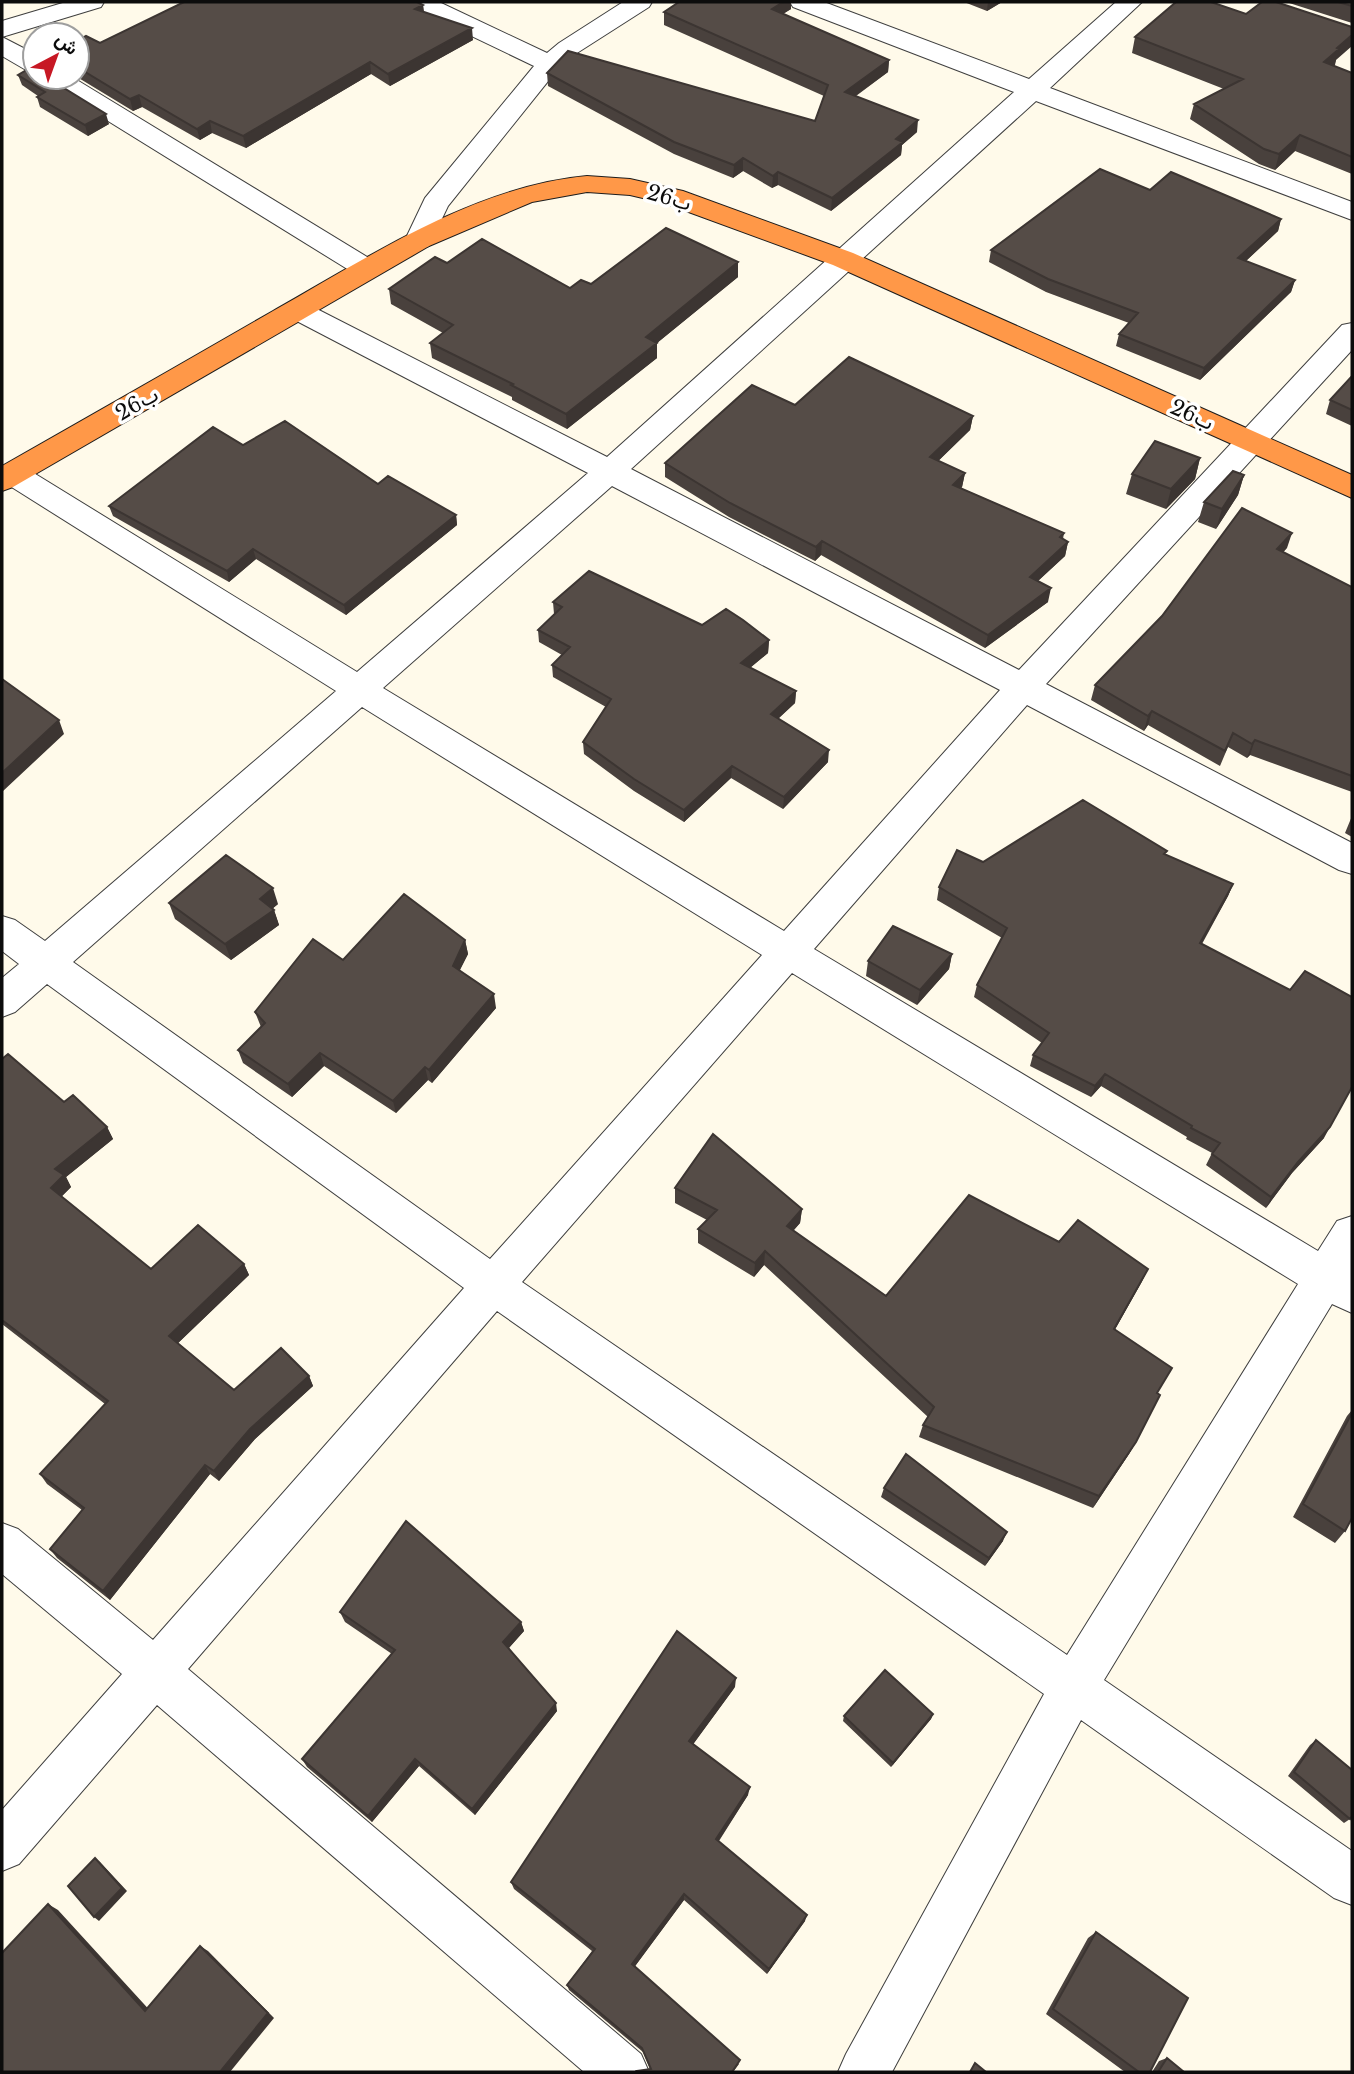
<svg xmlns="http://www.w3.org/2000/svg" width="1354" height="2074" viewBox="0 0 1354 2074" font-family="'Libre Baskerville',Vazirmatn,serif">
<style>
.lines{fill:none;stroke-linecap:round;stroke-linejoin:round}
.street-casing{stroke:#3f3f3f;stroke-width:2}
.highway-casing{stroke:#1d1d1d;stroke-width:2}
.street{fill:#fff;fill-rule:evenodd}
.highway{fill:#ff9848;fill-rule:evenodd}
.wall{fill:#49413d}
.shaded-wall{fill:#3c3532}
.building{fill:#554c47;stroke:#3c3532;stroke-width:2}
.labels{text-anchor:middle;stroke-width:7;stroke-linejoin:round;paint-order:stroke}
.far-street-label{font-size:21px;fill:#0c0c0c;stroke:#fff}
</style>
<rect width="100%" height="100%" fill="#fffaea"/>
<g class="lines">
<g class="street-casing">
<path id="street" d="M66,2h38l-3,5 -99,30v-16z
M408,2h31l108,51 12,-10 64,-41h29l-3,5 -72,46 -24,22 -105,131 -19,40 -10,3 -10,-3 -4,-6 20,-42 109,-132 -123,-59z
M790,2h34l205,77 87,-77h26l-92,86 302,114v18l-316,-119 -405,368 388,201 323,-345 10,-2v27l-306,334 306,159v31l-13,-4 -312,-165 -213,244 504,302 19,-30 15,-5v97l-20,-9 -228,376 248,171v54l-18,-7 -253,-178 -189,352h-54l8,-18 198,-360 -547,-383 -309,358 453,385 8,18h-65l-427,-367 -138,159 -17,7v-61l120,-136 -120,-100v-51l16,6 135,111 311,-352 -417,-304 -32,28 -13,5v-39l17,-14 -17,-13v-35l13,4 30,21 291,-250 -334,-210v-14l11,-4 11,4 333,205 231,-199 -299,-156 -4,-6 4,-6 10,-3 10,3 298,152 407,-365 -221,-85zM612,486l388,204 -216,241 -401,-243zM362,707l400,248 -272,304 -417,-297zM792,973l506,311 -231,371 -545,-373z
M2,37l33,17v19l-9,-3 -24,-14z
M41,77h31l305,186 4,6 -4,6 -10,3 -10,-3 -312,-193z"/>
</g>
<g class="highway-casing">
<path id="highway" d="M587,176l43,3 53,12 170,62 499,222v23l-519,-233 -169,-62 -34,-8 -43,-3 -55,10 -103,44 -416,241 -11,4v-25c90,-51 181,-103 271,-155 96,-54 202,-125 314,-135z"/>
</g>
<use href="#street" class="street"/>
<use href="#highway" class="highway"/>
</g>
<path class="wall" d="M679,2h112v7l-8,5 106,46 -1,12 -32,24 61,36 -15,13 -1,10 -70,56 -53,-26 -6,3 -29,-17 -10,7 -59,-24 -126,-68 -1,-13 268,48 9,-25 -160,-71v-13z
M964,2h38l-15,9z
M1286,2h66v21z
M423,5l1,7 49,28 -83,46 -19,-12 -125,74 -34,-15 -12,7 -58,-33 -9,4 -56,-34v-36l23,2z
M1135,37l201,23 -2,6 18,7v101l-57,-23 -20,19 -16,-6 -69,-45 4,-15 30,-15 -92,-36z
M18,75l17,2 74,47 -21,12 -48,-29 -3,-10 1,-1 -16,-11z
M1150,190l131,29 -3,12 -32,30 49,19 -4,12 -91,88 -84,-34 3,-12 10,-11 -83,-31 -57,-30 2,-12z
M738,262v15l-81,66v15l-90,71 -55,-29v-3l-80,-39 -2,-15 13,-10 -52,-29 -2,-15 58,-26 123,25z
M1352,376v50l-26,-12 4,-14z
M795,405l178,11 -3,14 -32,31 27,12 -3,14 -1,1 103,45 -1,6 5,3 -3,14 -27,25 10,21 -63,46 -164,-93 -6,6 -86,-44 -64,-40v-14z
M243,445l135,39 78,31 1,10 -111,90 -90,-56 -27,23 -116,-66 -4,-10z
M1200,458l-5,21 -29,30 -40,-15 6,-20z
M1244,475l-6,20 -22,34 -18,-7 6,-20z
M1287,548l-4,4 69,35v205l-102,-37 -3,3 -19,-11 -8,19 -72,-41 -4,6 -53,-31 4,-15z
M553,602l149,23 67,15 -1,13 -18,15 46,23 -1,12 -17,16 50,43 -45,47 -52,-31 -47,44 -50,-31 -50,-37 -1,-12 23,-35 -53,-30 -1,-12 10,-10 -23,-13 -1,-12 16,-16z
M1352,816v21l-7,-4z
M1165,855l68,29 -5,12 -26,48 122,194 -32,35 -26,35 -60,-43 6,-12 -26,-14 1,-2 -86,-51 -10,11 -61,-31 3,-11 9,-12 -68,-46 3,-12 25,-47 -65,-38 2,-13 44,-25z
M169,903l109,1 -5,4 1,2 5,15 -48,35 -56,-41z
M465,940l3,14 -8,16 36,38 -64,75 -4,-3 -32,33 -72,-47 -32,31 -49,-34 -5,-13 23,-23 -6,-15 88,-52z
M952,954l-3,15 -32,36 -51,-29 2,-15z
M2,1059l62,43 43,25 6,12 -47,38 5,10 -10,10 90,72 93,-5 5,11 -71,68 56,47 75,-14 4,10 -58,53 -36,42 -9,-7 -100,126 -53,-42 -7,-9 32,-39 -35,-26 -7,-10 65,-70 -103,-80z
M675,1188l127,21 -2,14 -7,8 93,65 173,-54 89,27 -7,14 -26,46 42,64 -21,49 -7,12 -36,54 -174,-71 4,-12 5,-8 -164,-152 -10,12 -56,-34v-14l9,-9 -32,-17z
M1352,1410v108l-7,13 -10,12 -42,-26 54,-101z
M884,1488l119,53 -18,25 -104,-69z
M340,1612l181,10 3,9 -15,17 48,63 -82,104 -56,-49 -47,56 -65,-55 -5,-8 90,-105 -47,-32z
M735,1687l-42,57 55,51 -29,46 86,80 -38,53 -83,-74 -49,66 104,98 -6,8h-96v-1l13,-2 -7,-17 -74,-62 -2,-5 25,-34 -78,-62 -3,-7z
M933,1714l-2,5 -40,48 -48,-46 1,-5z
M1316,1740l34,79 -6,4 -56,-47 22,-31z
M1096,1932l54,140h-25l-79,-58 42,-76z
M1167,2058l17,14h-32l7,-11z"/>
<path class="shaded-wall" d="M783,2h8v7l-20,12 1,-12z
M988,2h14l-15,9z
M423,5l1,11 -9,-7z
M472,28l1,12 -83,46 -2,-12z
M1352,35v11l-16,14 -1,5 -15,13 4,-16 13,-14z
M889,60l-1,12 -44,32 1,-12z
M370,62l1,12 -125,74 -3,-12z
M139,95l3,12 -9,4 -3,-12z
M106,114l3,10 -21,12 -3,-11z
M918,120l-1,12 -15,13 -1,10 -70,56 1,-13z
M210,121l2,12 -12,7 -3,-11z
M1300,135l-5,16 -20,19 4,-16z
M743,158v13l-10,7 1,-13z
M778,172v13l-6,3 1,-12z
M1281,219l-3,12 -43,40 3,-13z
M738,262v15l-81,66v15l-90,71 -1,-15 80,-77z
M1295,280l-4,12 -91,88 4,-12z
M973,416l-3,14 -42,41 2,-14z
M1200,458l-5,21 -29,30 5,-20z
M965,473l-3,14 -11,12 2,-14z
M1244,475l-6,20 -22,34 6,-20z
M456,515l1,10 -111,90 -2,-10z
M1292,533l-5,15 -15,16 5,-15z
M822,541l-1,14 -6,6 1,-14z
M1068,542l-3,14 -38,35 3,-14z
M253,549l3,10 -27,23 -2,-11z
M1051,588l-3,14 -63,46 3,-13z
M769,640l-1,13 -27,22v-12z
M796,691l-1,12 -25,23 1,-12z
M1152,711l-4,14 -4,6 4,-15z
M59,720l5,14 -62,58v-19z
M1255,740l-5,15 -3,3 5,-14z
M829,750l-1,12 -45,47 1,-12z
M732,766l-1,12 -47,44v-12z
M1233,884l-5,12 -33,59 5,-12z
M273,888l5,16 -13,11 -5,-16z
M274,910l5,15 -48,35 -6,-16z
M465,940l3,14 -13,25 -2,-13z
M952,954l-3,15 -32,36 3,-15z
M494,994l2,14 -64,75 -3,-13z
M320,1053l4,13 -32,31 -4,-13z
M425,1067l3,13 -32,33 -3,-12z
M1105,1074l-4,12 -10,11 4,-11z
M107,1127l6,12 -47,38 5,10 -13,13 -7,-12 4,-19z
M1330,1127l-6,11 -32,35 -26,35 5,-11 27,-35z
M802,1209l-2,14 -15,17 2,-14z
M765,1251l-1,14 -10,12 1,-14z
M244,1264l5,11 -74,71 -6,-10z
M1148,1269l-7,14 -33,59 6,-13z
M309,1376l4,10 -58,53 -36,42 -5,-10 36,-42z
M1136,1442l-7,12 -36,54 6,-12z
M205,1465l5,9 -100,126 -7,-9z
M1007,1532l-4,9 -18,25 4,-8z
M521,1622l3,9 -18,20 -3,-9z
M736,1678l-1,9 -46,63v-9z
M556,1703l1,8 -82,104 -3,-6z
M933,1714l-2,5 -40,48 2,-4z
M415,1759l4,7 -47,56 -4,-6z
M750,1787l-2,8 -33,51 1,-7z
M95,1858l5,4 27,29 -28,30 -5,-4z
M684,1894v6l-51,69 -1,-5z
M48,1904l10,6 96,105 -9,-4z
M807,1915l-2,6 -38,53 2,-5z
M200,1946l8,5 66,67 -44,54h-10z"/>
<path class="building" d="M184,2h233l6,3 -8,4 57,19 -84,46 -18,-12 -127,74 -33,-15 -13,8 -58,-34 -9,4 -53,-32v-26l9,-5 14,7z
M679,2h104l-11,7 117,51 -44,32 73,28 -22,19 7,3 -71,56 -54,-26 -5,4 -30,-18 -9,7 -60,-23 -127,-69 21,-22 247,70 13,-36 -164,-73z
M1176,2h35l35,12 16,-12h14l76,25v8l-15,13 2,1 -15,13 28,11v84l-52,-22 -21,19 -15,-5 -70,-45 49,-25 -108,-42z
M1338,2h14v4z
M35,65v12h11l60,37 -21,11 -48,-28 8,-5 -27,-17z
M1100,169l50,21 21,-18 110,47 -43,39 57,22 -91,88 -85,-34 19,-21 -90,-34 -57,-29z
M666,228l72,34 -92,75 11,6 -91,71 -55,-29 2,-1 -83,-41 23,-18 -64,-36 46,-32 12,6 35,-24 88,49 11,-8 10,4z
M849,357l124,59 -43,41 35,16 -12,12 111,48 -4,4 8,5 -38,35 21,11 -63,47 -166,-94 -6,6 -86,-44 -65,-40 87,-78 43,20z
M1352,376v34l-22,-10z
M285,421l93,63 10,-8 68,39 -112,90 -91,-56 -26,22 -118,-65 104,-79 30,18z
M1155,441l45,17 -29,31 -39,-15z
M1233,471l11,4 -22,34 -18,-7z
M1242,508l50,25 -15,16 75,38v189l-97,-36 -3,4 -19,-11 -8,18 -73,-40 -4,5 -53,-31 67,-69z
M589,571l113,54 24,-16 17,11 26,20 -28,23 55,28 -25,23 58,36 -45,47 -52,-31 -48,44 -50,-31 -51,-37 28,-43 -59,-34 18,-18 -32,-17 24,-23 -9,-5z
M2,679l57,41 -57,53z
M1083,800l84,51 -3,3 69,30 -33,59 90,47 15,-19 47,26v90l-22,40 -32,35 -27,35 -59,-43 8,-11 -29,-15 1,-2 -87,-52 -10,12 -62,-31 16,-22 -72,-48 30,-57 -68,-41 18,-37 26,12z
M226,855l47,33 -13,11 14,11 -49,34 -56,-41z
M404,894l61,46 -12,26 41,28 -65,76 -4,-3 -32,34 -73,-48 -32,31 -50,-34 27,-27 -10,-11 58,-73 30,21z
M893,926l59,28 -32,36 -52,-29z
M8,1054l56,48 9,-7 34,32 -52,42 9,6 -13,13 100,81 47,-44 46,39 -75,72 65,54 47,-42 28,28 -59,53 -36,42 -9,-6 -102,126 -53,-42 34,-41 -44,-34 68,-73 -106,-81v-261z
M713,1134l89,75 -15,17 99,70 83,-101 90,47 19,-22 70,49 -34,60 58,39 -15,25 3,2 -24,47 -37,54 -176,-71 11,-18 -169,-156 -10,12 -57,-34 19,-19 -42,-22z
M1352,1413v105l-7,13 -42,-27z
M906,1454l101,78 -18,26 -105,-70z
M406,1521l115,101 -18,20 53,61 -84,106 -57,-50 -47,57 -66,-57 93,-109 -55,-38z
M677,1631l59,47 -47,63 61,46 -34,52 91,76 -38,54 -85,-75 -52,70 108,96 -8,12h-94l-1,-1 14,-2 -9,-21 -75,-63 28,-36 -84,-67z
M885,1670l48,44 -40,49 -49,-47z
M1316,1740l36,30v46l-2,3 -56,-47z
M95,1858l27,30 -28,29 -26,-31z
M48,1904l97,107 55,-65 68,67 -48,59h-218v-119z
M1096,1932l92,66 -38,74h-11l-86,-63z
M1167,2058l17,14h-26z
M975,2063l11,9h-16z"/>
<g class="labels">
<g class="far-street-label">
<text transform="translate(669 198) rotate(16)" y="7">26ب</text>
<text transform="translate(137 404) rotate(-30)" y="7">26ب</text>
<text transform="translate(1192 415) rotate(24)" y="7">26ب</text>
</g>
</g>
<rect width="1354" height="2074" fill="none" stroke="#0c0c0c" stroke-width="7"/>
<g transform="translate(56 56) rotate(41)"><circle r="33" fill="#ffffff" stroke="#9e9e9e" stroke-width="2"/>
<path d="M0-5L12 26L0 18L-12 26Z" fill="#c71824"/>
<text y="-10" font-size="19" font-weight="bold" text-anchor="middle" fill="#0c0c0c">ش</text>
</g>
</svg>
